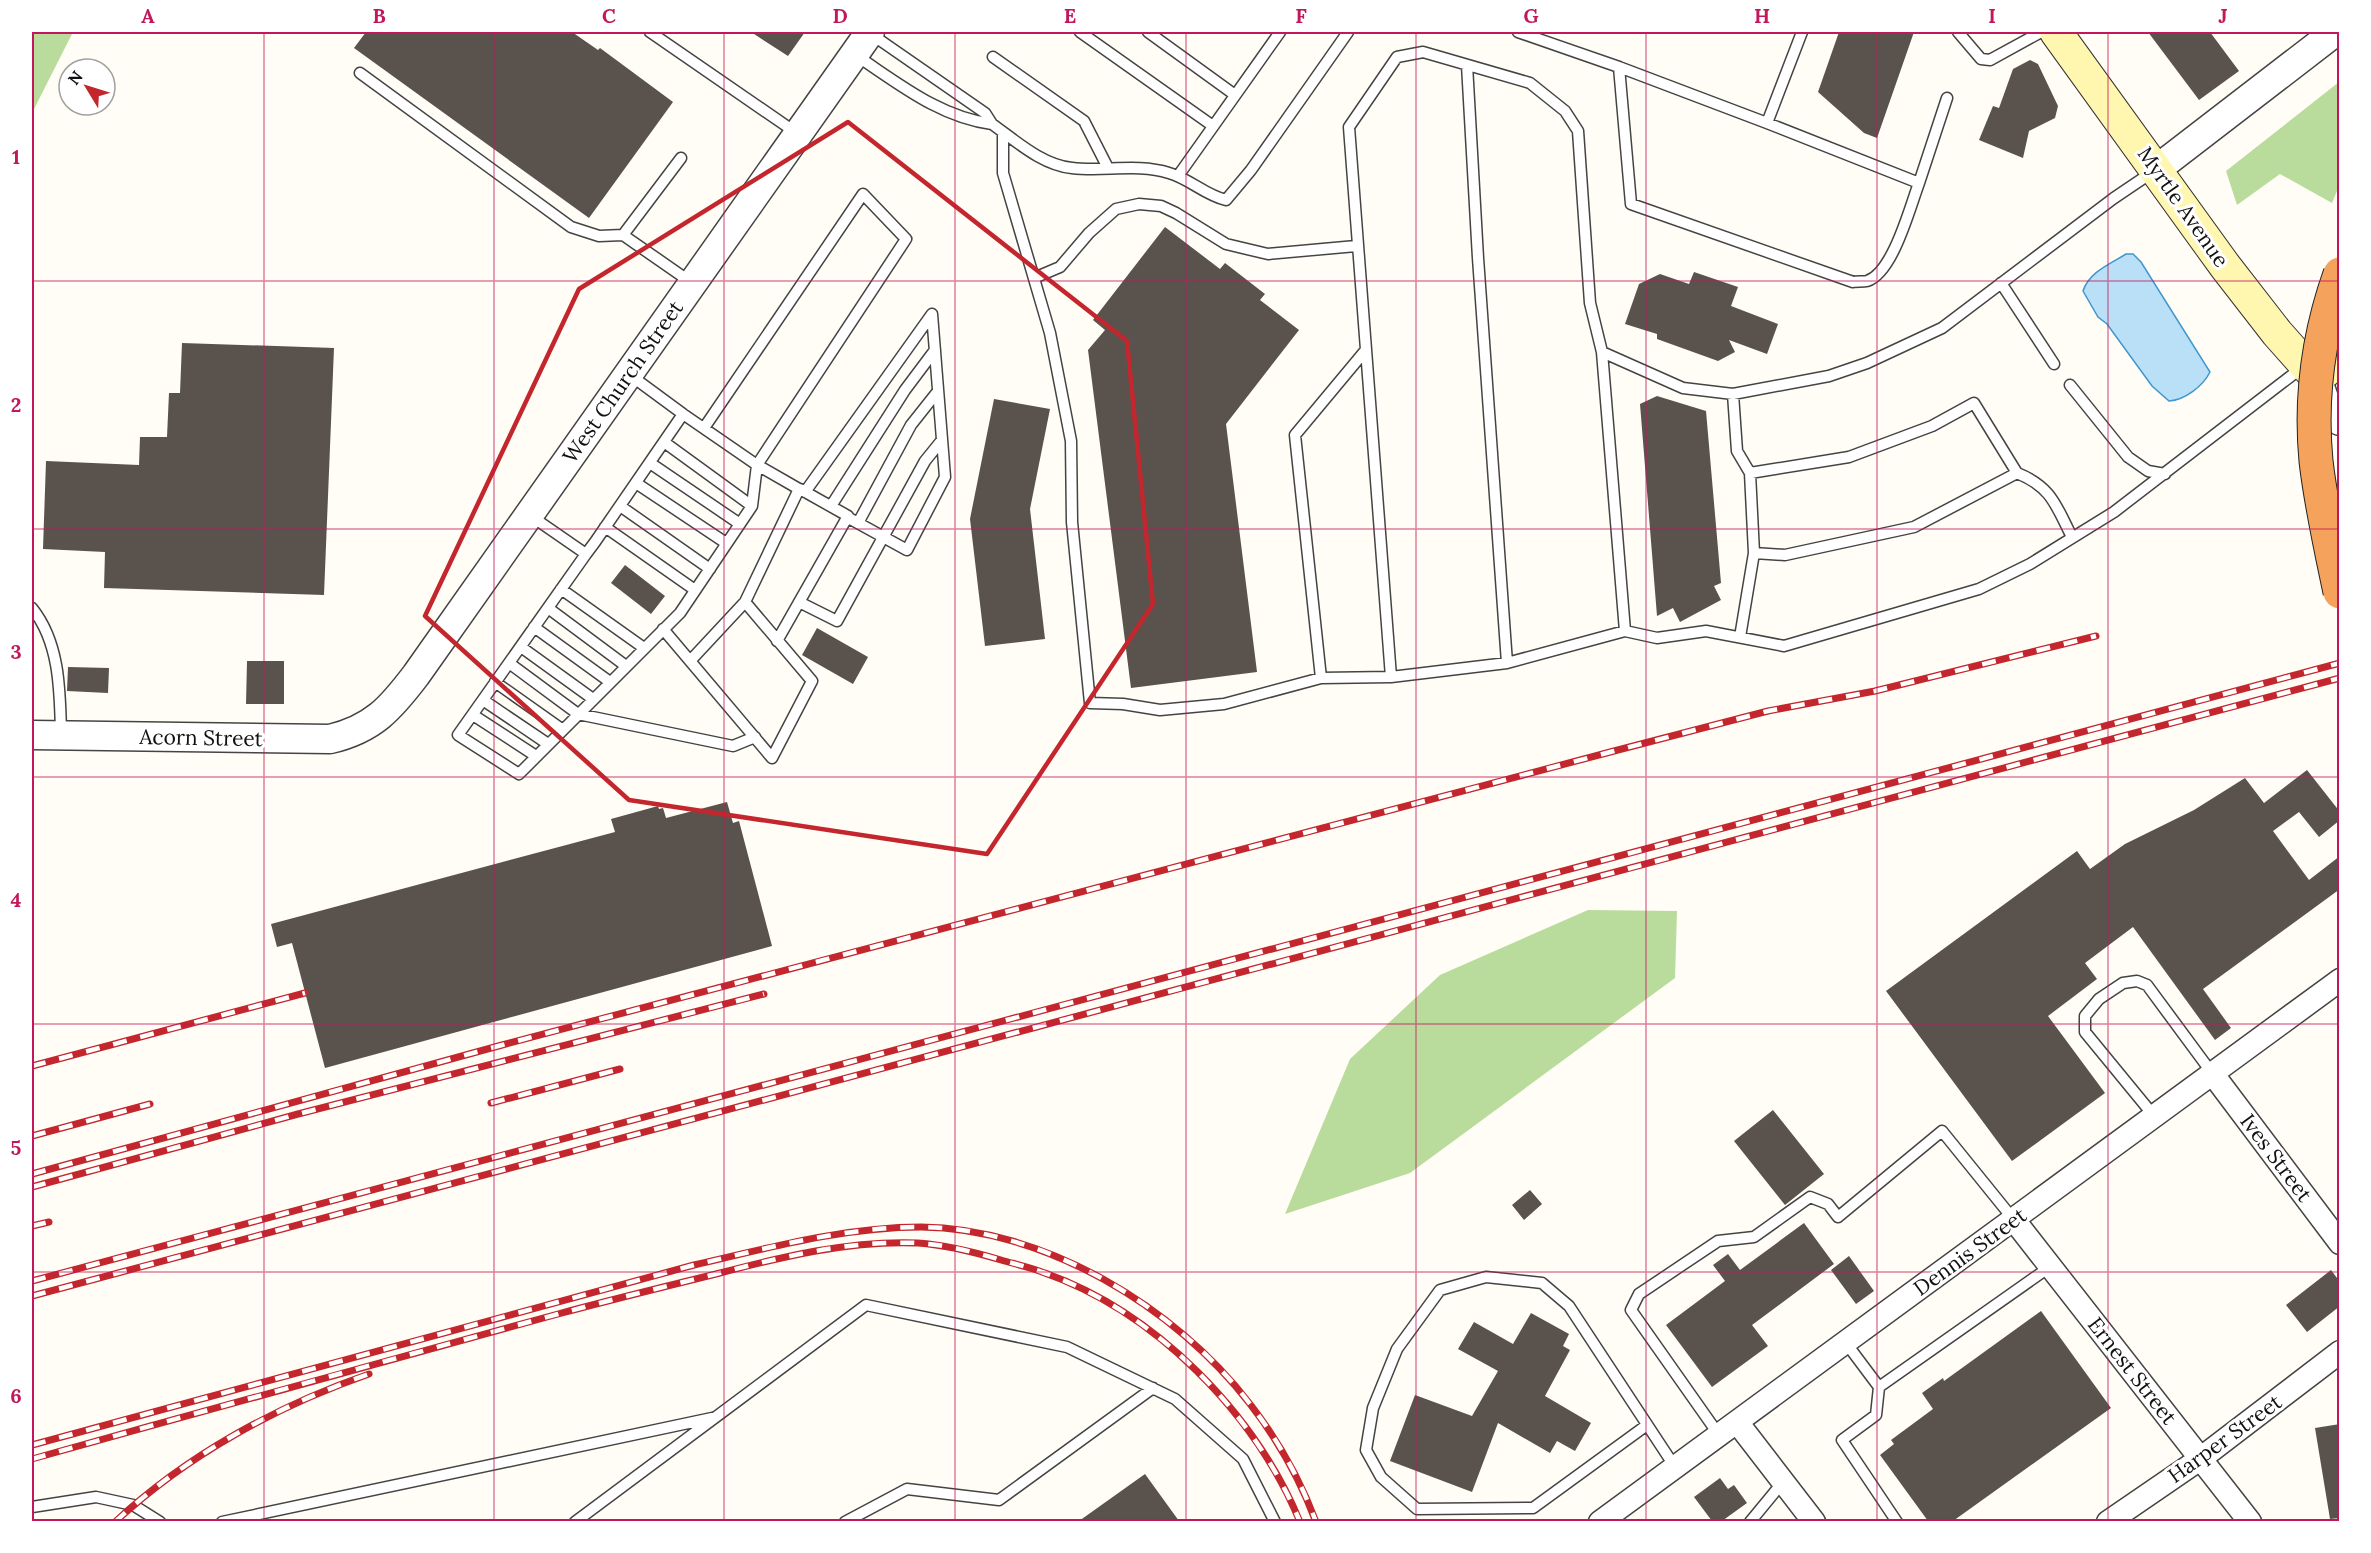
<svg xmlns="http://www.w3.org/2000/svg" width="2371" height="1553" viewBox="0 0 2371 1553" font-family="Lora,serif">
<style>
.forest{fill:#b9dc9c}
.water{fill:#b9e0f7;stroke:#3f96cf;stroke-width:1.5}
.building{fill:#5a524d}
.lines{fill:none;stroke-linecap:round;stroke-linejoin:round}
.service-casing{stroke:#444;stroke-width:13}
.minor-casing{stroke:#444;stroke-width:25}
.tertiary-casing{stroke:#444;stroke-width:31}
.secondary-casing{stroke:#333;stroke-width:34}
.service{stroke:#fff;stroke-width:10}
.minor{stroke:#fff;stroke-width:22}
.tertiary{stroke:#fff;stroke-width:28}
.secondary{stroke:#fff6b0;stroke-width:32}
.rail-casing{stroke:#c4262e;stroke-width:7}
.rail{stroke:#fff;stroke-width:4.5;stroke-dasharray:14;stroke-linecap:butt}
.motorway-bridge-casing{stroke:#222;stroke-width:35;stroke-linecap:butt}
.motorway-bridge{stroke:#f5a25d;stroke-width:33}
.marked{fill:none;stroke:#c4262e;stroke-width:4.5;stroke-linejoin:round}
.grid{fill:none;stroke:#c2185b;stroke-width:1.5;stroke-opacity:0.55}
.labels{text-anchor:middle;stroke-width:6;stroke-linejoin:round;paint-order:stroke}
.street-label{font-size:21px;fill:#111;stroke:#fff}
.neatline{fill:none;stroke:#c2185b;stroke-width:2}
.grid-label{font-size:20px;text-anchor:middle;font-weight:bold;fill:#c2185b}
</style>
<rect width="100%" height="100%" fill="#fffdf5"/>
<path class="forest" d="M32,32h41l-41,81z
M2339,82v104l-7,17 -52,-29 -43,31 -11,-34z
M1588,910l89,1 -2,67 -265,195 -125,41 65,-155 90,-84z"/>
<path class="water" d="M2126,254h7l8,8 69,110c-7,14 -25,28 -41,29l-17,-15 -45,-62 -9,-7 -15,-26c6,-19 27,-27 43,-37z"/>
<path class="building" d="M366,32h206l26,18 2,-2 73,54 -84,116 -235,-170z
M751,32h54l-17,24z
M1839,32h75l-37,106 -13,-5 -46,-41z
M2148,32h62l29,39 -40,29z
M2030,60l8,4 20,42 -3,12 -26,13 -6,27 -44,-18 14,-34 6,2 14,-39z
M1165,227l55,42 5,-6 40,31 -5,6 39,30 -73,94 31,248 -126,16 -43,-338 17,-20 -12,-10z
M1694,272l44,15 -7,19 47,18 -11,30 -38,-14 6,12 -17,9 -61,-22v-5l-32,-10 14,-40 21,-10 29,10z
M182,343l152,5 -10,247 -220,-7 1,-36 -62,-3 3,-88 93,4 1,-28h27l2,-44h11z
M1657,396l49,15 15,172 -7,3 7,14 -41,22 -7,-14 -16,8 -17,-212z
M994,399l56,10 -20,100 15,130 -60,7 -15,-127z
M625,565l40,31 -14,18 -40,-31z
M817,628l51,29 -15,27 -51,-29z
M247,661h37v43h-38z
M68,667l41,1 -1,25 -41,-2z
M2307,770l33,42v8l-21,17 -20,-25 -26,19 36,49 31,-24v33l-137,100 28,39 -16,12 -82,-113 -48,36 12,16 -49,37 57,77 -93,68 -126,-170 191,-140 13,18 35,-25 69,-34 51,-32 19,25z
M727,802l6,21 6,-2 33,125 -447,122 -33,-125 -15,4 -6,-23 344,-92 -4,-13 47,-13 1,3 4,-1 3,10z
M1773,1110l51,64 -39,31 -51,-64z
M1530,1190l12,14 -18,16 -12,-15z
M1804,1223l30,41 -82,61 16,21 -56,41 -46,-62 59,-44 -12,-16 15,-11 12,16z
M1849,1256l25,35 -18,13 -25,-34z
M2331,1270l9,12v24l-33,26 -21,-27z
M2041,1311l70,97 -158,113h-25l-48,-66 14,-11 -3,-4 42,-31 -11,-16 21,-15 1,3z
M1531,1313l38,21 -6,12 7,4 -25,46 46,27 -16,28 -18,-10 -7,12 -52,-30 -26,69 -82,-31 25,-66 57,21 26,-45 -40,-22 16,-27 39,22z
M2340,1424v94l-10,1 -15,-91z
M1145,1474l34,47h-100z
M1720,1478l8,11 6,-4 13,18 -25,18h-10l-18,-24z"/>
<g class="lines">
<g class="service-casing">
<path id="service" d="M650,32l148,102
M1080,32l133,94
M1148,32l87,63
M1518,32l101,35 12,137 222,78c4,-1 10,0 14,-1 26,-8 43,-74 52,-98
M1802,32l-35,91 152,60 28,-85
M1958,32l23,27 9,1 51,-28
M854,54c44,29 85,63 138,70l-7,-11 -114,-79
M993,57l91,64 24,47
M1467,65l11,193 29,405
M1619,67l148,56
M360,73l211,154 28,9 24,-1 69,48
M992,124c24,17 50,41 80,44 32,4 65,-5 97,5 21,6 36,22 57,27l25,-30 97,-138
M1003,132v41l47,160 21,108 1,81 18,181 33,1 37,6 64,-6 97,-26 70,-1 116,-14 118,-32 32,7 49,-7 78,15 195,-57 51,-25 84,-52 190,-146
M1178,176l102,-144
M623,235l58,-77
M1034,278l26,-11 29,-34 27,-24 23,-5 22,2 15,7 50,31 42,10 88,-8
M2001,283l53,81
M1602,352l81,36 50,6 96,-18 38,-13 75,-35 172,-130 40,-27
M2070,385l58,72 20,14 17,3
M1733,394l4,57 13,22 4,80 -14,84
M664,442l88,64
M650,463l90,61
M1750,473l99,-16 83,-31 42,-23 43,70 -103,54 -129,28 -31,-2
M2017,473c35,14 39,33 55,64
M636,483l90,60
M805,492l127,-178 13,163 -38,73 -60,-33
M620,506l90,63
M831,506l74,-116 30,-40
M531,516l55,38 9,-12 88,-128 -53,-39
M858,523l53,-98 27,-34
M605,527l90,63
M586,554l-128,181 61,39 161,-161 72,-107 5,-41 -74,-51
M561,589l83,59
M799,602l38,19 88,-160 17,-21
M32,608c28,35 28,83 29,126
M548,608l78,58
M534,627l76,55
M663,629l109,129 40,-77 -67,-79 54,-113 -42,-24 149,-226 -43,-45 -159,234
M777,641l71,-125 -48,-27
M521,647l72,52
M690,661l55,-59
M509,663l69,51 155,32 22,-9
M1391,677l-42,-550 48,-70 26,-5 107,31 35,28 13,20 12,172 12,49 23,279
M1321,678l-26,-243 70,-84
M495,682l68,48
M483,700l65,44
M473,715l63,41
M2154,1116l-69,-84v-16l14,-17 24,-16 14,-2 10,4 65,88
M1846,1343l33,44 172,-121
M1879,1387l-3,28 -34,25 55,82
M1647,1425l-114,83 -116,1 -36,-32 -15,-27 7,-42 24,-59 43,-59 46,-13 56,6 27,23 106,161
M1719,1435l-88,-125 8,-16 79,-53 36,-4 56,-40 18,7 10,13 104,-86 72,89
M32,1507l64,-10 37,8 27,17
M222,1522l490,-104
M575,1522l291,-217 201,42 108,52 68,60 32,63
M845,1522l62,-33 92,11 154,-112
M1750,1522l33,-40"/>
</g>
<g class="minor-casing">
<path id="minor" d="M2212,1073l128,170
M2014,1220l236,302
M1737,1422l77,100
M1600,1522l740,-542
M2108,1522l92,-63 140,-107"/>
</g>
<g class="tertiary-casing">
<path id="tertiary" d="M2157,169l178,-137
M2317,378l8,23 15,20
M32,735l298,4c43,-10 61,-31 86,-64l454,-643"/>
</g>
<g class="secondary-casing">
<path id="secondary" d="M2056,32l169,234 52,67 40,45 23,-18"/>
</g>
<use href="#service" class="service"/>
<use href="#minor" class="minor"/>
<use href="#tertiary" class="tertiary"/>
<use href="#secondary" class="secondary"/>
<g class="rail-casing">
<path id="rail" d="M32,1066l273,-73
M491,1103l129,-34
M32,1136l118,-32
M32,1174l470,-129 1112,-294 154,-40 107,-20 221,-55
M32,1187l266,-73 466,-120
M32,1226l17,-4
M32,1281l2308,-618
M32,1296l2308,-618
M32,1445l662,-180c74,-17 150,-38 227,-38 123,1 255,80 329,177 28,36 50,75 66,118
M32,1459c175,-49 350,-97 526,-145 52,-14 105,-27 158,-40 65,-17 134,-34 202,-31 29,2 56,9 83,17 14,4 28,7 41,12 113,39 213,141 258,250
M115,1522c72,-67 162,-116 254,-148"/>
</g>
<use href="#rail" class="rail"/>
<g class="motorway-bridge-casing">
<path id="motorway-bridge" d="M2340,274c-21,59 -30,124 -24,187 5,44 15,88 24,131"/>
</g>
<use href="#motorway-bridge" class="motorway-bridge"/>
</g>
<path class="marked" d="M848,122l279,219 26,263 -166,250 -358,-54 -204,-184 154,-327z"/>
<path class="grid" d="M264,32v1490M494,32v1490M724,32v1490M955,32v1490M1186,32v1490M1416,32v1490M1646,32v1490M1877,32v1490M2108,32v1490M32,281h2308M32,529h2308M32,777h2308M32,1024h2308M32,1272h2308"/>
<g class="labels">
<g class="street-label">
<text transform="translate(2183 207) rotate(55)" y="7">Myrtle Avenue</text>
<text transform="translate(623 382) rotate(-55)" y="7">West Church Street</text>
<text transform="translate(201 738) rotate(1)" y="7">Acorn Street</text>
<text transform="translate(2276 1158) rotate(53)" y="7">Ives Street</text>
<text transform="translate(1970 1252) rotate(-36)" y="7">Dennis Street</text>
<text transform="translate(2132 1371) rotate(52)" y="7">Ernest Street</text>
<text transform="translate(2225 1439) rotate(-36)" y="7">Harper Street</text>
</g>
</g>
<rect width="2371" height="1553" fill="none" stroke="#ffffff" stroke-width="66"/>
<g transform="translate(87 87) rotate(308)"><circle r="28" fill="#ffffff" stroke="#a0a0a0" stroke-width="1.5"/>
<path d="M0-4.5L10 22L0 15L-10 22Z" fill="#c4262e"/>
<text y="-9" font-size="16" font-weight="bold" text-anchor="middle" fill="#111111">N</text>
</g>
<rect x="33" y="33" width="2305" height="1487" class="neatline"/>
<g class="grid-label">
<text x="148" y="23">A</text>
<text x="379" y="23">B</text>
<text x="609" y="23">C</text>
<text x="840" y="23">D</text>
<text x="1070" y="23">E</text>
<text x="1301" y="23">F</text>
<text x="1531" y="23">G</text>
<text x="1762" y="23">H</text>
<text x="1992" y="23">I</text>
<text x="2223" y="23">J</text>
<text x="16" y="164">1</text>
<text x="16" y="412">2</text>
<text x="16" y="659">3</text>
<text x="16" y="907">4</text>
<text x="16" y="1155">5</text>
<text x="16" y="1403">6</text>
</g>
</svg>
